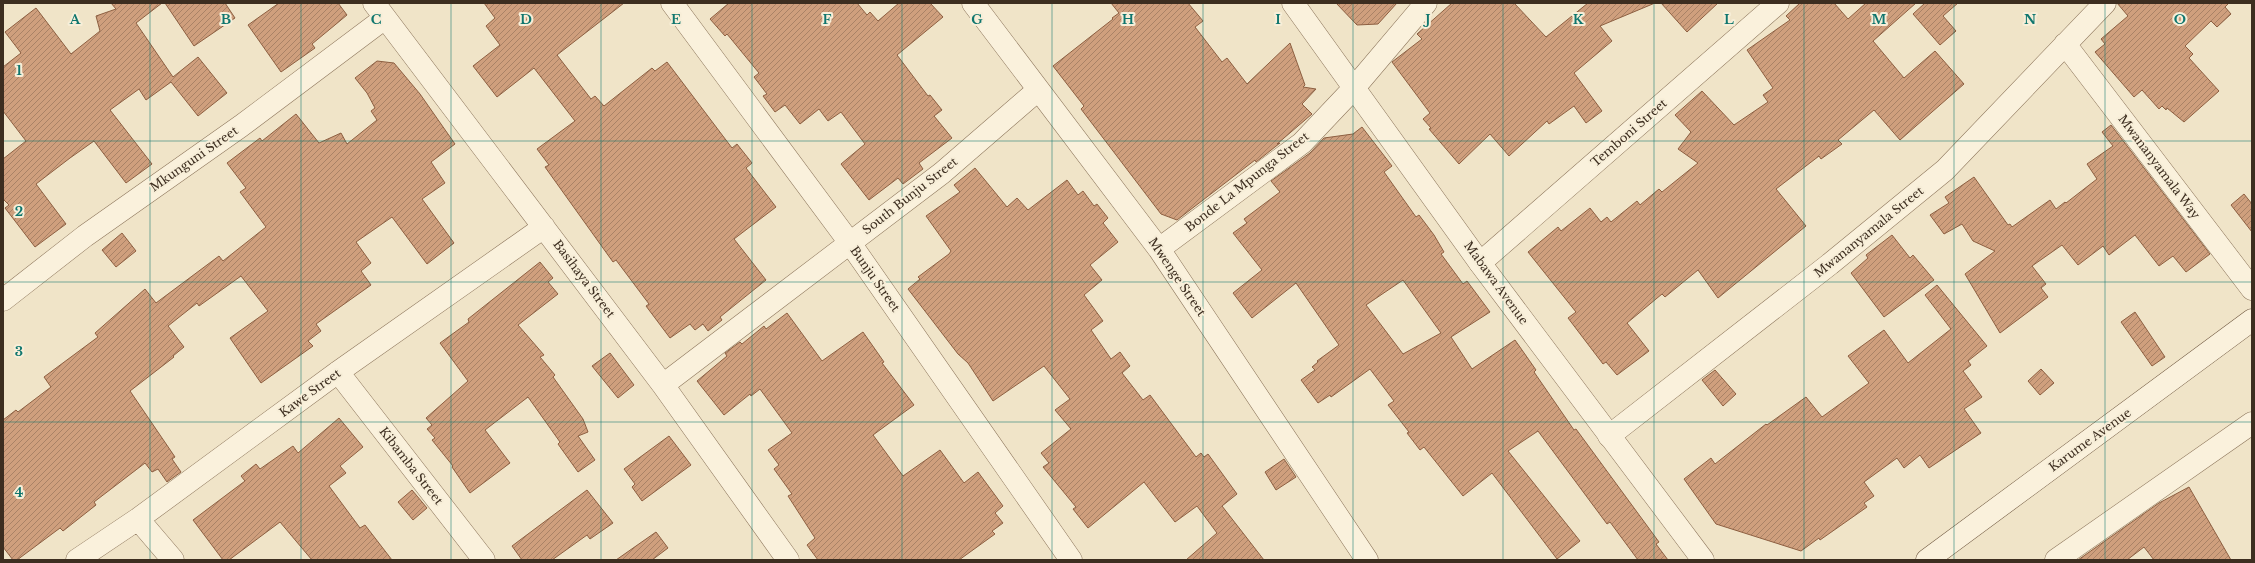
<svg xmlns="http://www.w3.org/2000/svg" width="2255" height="563" viewBox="0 0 2255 563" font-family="'Libre Baskerville',serif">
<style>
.building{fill:url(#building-hatch);stroke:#8d5f41;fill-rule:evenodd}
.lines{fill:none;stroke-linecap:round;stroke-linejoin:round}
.minor-casing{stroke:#8d765c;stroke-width:23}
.tertiary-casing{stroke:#8d765c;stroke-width:23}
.secondary-casing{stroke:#6f573f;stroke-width:23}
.minor{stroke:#faf1dc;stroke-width:22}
.tertiary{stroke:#faf1dc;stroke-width:22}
.secondary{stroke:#faf1dc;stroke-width:22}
.grid{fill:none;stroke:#0f766e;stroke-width:1;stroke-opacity:0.55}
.labels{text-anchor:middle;stroke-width:4;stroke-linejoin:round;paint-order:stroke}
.street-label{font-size:12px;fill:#3d2e20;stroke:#f7eed8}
.grid-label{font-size:13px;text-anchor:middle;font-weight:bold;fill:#0f766e;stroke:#f7eed8;stroke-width:4;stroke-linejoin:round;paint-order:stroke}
</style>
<defs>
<pattern id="building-hatch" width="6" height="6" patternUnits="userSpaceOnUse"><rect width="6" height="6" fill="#cf9f7d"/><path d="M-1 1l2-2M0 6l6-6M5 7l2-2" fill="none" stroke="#a98266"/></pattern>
</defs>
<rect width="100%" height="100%" fill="#f0e4c8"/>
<path class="building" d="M111,3h51l-26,20 37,54 25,-20 29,36 -29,23 -27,-34 -25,18 -7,-11 -29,21 42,54 -26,19 -32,-42 -24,17 -34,26 30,40 -31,23 -30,-39 4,-3 -6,-6v-40l23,-18 -23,-30v-44l18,-14 -16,-21 31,-24 35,46 29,-23 -4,-15 20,-7z
M165,3h60l10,15 -41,28z
M279,3h59l9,12 -35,29 3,4 -34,24 -33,-47z
M484,3h140l-67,52 34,44 4,-3 9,10 48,-38 3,3 12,-9 65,86 5,-4 15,19 -6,5 30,39 -42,32 32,41 -46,37 2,3 -14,11 -5,-7 -8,6 -5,-6 -20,14 -24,-32 3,-2 -33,-44 -3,2 -68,-95 4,-2 -12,-16 38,-28 -41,-53 -37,29 -24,-31 27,-21 -14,-19 9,-8z
M729,3h128l10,12 3,-3 8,9 21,-18h31l13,14 -46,38 31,41 2,-1 12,15 -8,6 18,22 -33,25 4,6 -20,15 -5,-6 -29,22 -28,-36 24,-20 -24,-32 -13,9 -9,-12 -19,15 -15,-19 -10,7 -12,-16 4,-2 -13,-17 5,-4 -32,-39 -2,2 -15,-17z
M1111,3h77l15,18 -8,6 27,35 5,-4 20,26 43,-41 15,42 -2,2 13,2 -14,15 10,10 -35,30 3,-1 -24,19 -1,-2 -78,60 -16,-6 -80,-105 3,-3 -31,-40 60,-47 -1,-1 7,-5z
M1336,3h61l-19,21 -21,1z
M1452,3h62l32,34 42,-34h67l-55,23 12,15 -38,32 28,38 -16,12 -12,-17 -25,18 -2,-3 -38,35 -19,-22 -31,30 -30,-35 2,-1 -8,-9 7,-6 -38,-51 30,-23 -5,-5z
M1661,3h57l-31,29z
M1800,3h34l14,16 18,-16h50l-43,38 31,37 31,-27 29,33 -64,56 -26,-30 -36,30 4,4 -21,15 -2,-3 -43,33 30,37 -88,72 -20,-28 -33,27 -3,-3 -35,29 22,28 -32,24 -11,-13 -3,2 -35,-46 8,-6 -48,-60 30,-25 3,4 29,-23 11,14 6,-5 4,5 26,-21 3,4 19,-16 3,3 36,-29 -20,-14 13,-17 -16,-17 27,-24 32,34 34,-23 -5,-7 10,-7 -26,-38 43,-30 -4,-4z
M1925,3h33l-15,13 13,15 -16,14 -27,-31z
M2117,3h112l-4,4 6,7 -14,13 -6,-6 -26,25 8,8 -4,4 30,33 -35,31 -17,-14 -1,2 -4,-4 -3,3 -17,-19 -8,7 -39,-45 10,-8 -4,-5 27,-23z
M377,61l17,2 26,31 35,50 -24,18 14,21 -23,16 32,44 -27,21 -35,-47 -36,25 15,21 -10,8 10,14 -55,39 5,7 -13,10 5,5 -52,37 -31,-45 38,-27 -27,-35 -42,30 -2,-3 -29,23 16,21 -11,9 1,1 -44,34 45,66 -3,2 9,13 -14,10 -9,-13 -6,3 -7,-9 -51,39 2,3 -33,26 -3,-3 -43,32h-4l-10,-13v-127l13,-10 2,2 33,-25 -7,-10 54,-40 -3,-4 50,-44 11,14 63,-47 4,5 43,-34 -26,-35 6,-4 -19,-25 33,-25 2,3 34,-27 23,29 22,-10 6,11 30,-24 -6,-9 4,-3 -8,-15 -12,-15z
M2111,125l99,129 -24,18 -13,-16 -14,10 -24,-31 -26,20 -6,-9 -25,19 -16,-20 -30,21 14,18 -5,4 7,9 -48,36 -35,-59 30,-23 -22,-10 -11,-17 -18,10 -14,-19 19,-12 -4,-6 29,-20 34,48 2,-1 2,3 38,-27 6,9 9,-7 1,1 31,-24 -10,-15 26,-18 -11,-14z
M1362,127l30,39 -8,6 32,45 3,-2 15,20 10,17 -3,2 22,30 4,-3 23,31 -39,25 21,32 43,-29 21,30 -2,2 40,58 2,-1 83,113 -3,2 12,16h-30l-28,-38 -3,2 -69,-93 -30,20 72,90 -23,18 -65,-86 -29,23 -39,-49 -4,3 -13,-17 2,-1 -21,-27 6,-4 -24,-32 -39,28 -1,-2 -12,8 -17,-23 14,-10 -3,-3 6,-5 -1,-1 22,-16 -43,-62 -44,35 -19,-25 29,-23 -29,-37 14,-10 -3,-4 36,-27 -9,-11 39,-28 14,-15 29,-4zM1403,280l38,53 -38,21 -37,-49z
M975,168l32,39 10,-9 11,12 39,-30 11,15 5,-4 11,15 3,-2 11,14 -5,5 15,19 -28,23 12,15 -18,15 19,26 -12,9 20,29 9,-7 10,14 -8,7 21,27 7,-5 46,62 5,-4 3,4 4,-3 29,40 -15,12 42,54h-78l31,-27 -20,-27 -22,16 -31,-40 -56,46 -15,-19 3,-2 -33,-40 6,-4 -8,-10 30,-24 -16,-19 15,-11 -26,-33 -51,35 -25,-38 -10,-9 -50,-65 12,-10 -2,-2 31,-23 2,-3 -25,-35 34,-24 -6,-7z
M2244,194l8,10v28l-21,-27z
M122,233l14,18 -20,16 -14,-17z
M1892,235l18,23 3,-3 21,25 -50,37 -33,-44 17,-15 -2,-3z
M540,262l13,16 -5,4 10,12 -40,31 26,30 -4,2 15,18 -2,2 30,42 5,13 -10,4 17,24 -17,12 -20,-28 2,-2 -32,-45 -43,33 25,33 -40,30 -18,-26 1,-1 -21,-26 3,-2 -8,-9 5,-4 -6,-7 42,-37 -28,-38 29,-21 -1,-3z
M1937,285l50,61 -19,15 3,4 -8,6 19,26 -18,12 17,24 -52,35 -9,-13 -16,13 -7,-10 -33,24 10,14 -10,7 3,4 -47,33 -1,-2 -18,13 -85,-27 -32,-45 27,-21 4,6 51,-40 1,1 39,-28 16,20 47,-34 -21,-27 36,-26 24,33 43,-34 -26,-34z
M2135,312l30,45 -13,9 -31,-44z
M787,313l35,48 41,-29 21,30 -2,1 32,42 -41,30 30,41 37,-26 24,33 14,-11 25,34 -8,7 8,10 -11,8 3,3 -36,26h-141l-11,-15 8,-7 -27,-42 4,-2 -18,-25 5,-4 -11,-15 24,-17 -32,-44 -9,7 -1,-2 -26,21 -27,-34 30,-25 -2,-3 15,-11 2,2 22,-18 2,3z
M610,353l24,32 -16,13 -26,-32z
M2041,369l13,14 -14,12 -12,-14z
M1715,370l21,24 -13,12 -21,-26z
M339,418l24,29 -23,19 6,7 -17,13 31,42 5,-3 27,35h-80l-32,-38 -51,38h-6l-30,-40 52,-39 -4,-5 15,-12 4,5 33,-23 5,7z
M669,436l22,29 -49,36 -10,-14 3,-3 -11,-15z
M1284,459l12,18 -20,13 -11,-18z
M2189,487l42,73h-77l-10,-13 -17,13h-49l81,-57z
M412,490l15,18 -14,12 -15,-18z
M587,490l26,33 -23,16 -3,-4 -35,25h-30l-10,-14z
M656,532l12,16 -16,12h-36z"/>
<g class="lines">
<g class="minor-casing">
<path id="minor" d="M374,3l289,382 125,175
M672,3l178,240 221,317
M973,3l186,246 208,311
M2065,44l187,245
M1159,249l143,-106 52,-55 72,-85
M1480,263l298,-260
M3,300l82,-64 156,-110 144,-108
M338,372l146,188
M663,385l279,-212 96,-83
M1609,436l221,-172 115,-94 160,-167
M138,519l35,41
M77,560l61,-41 200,-147 206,-145
M2056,560l196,-137"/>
</g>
<g class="tertiary-casing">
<path id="tertiary" d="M1293,3l187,260 223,297"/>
</g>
<g class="secondary-casing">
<path id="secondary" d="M1927,560l325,-240"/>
</g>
<use href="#minor" class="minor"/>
<use href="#tertiary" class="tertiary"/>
<use href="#secondary" class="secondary"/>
</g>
<path class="grid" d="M150,3v557M301,3v557M451,3v557M601,3v557M752,3v557M902,3v557M1052,3v557M1203,3v557M1353,3v557M1503,3v557M1654,3v557M1804,3v557M1954,3v557M2105,3v557M3,141h2249M3,282h2249M3,422h2249"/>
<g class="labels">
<g class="street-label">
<text transform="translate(1629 133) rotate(-41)" y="4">Temboni Street</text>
<text transform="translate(194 159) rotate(-35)" y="4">Mkunguni Street</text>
<text transform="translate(2159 167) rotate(53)" y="4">Mwananyamala Way</text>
<text transform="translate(1247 182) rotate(-38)" y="4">Bonde La Mpunga Street</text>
<text transform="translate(910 196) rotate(-38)" y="4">South Bunju Street</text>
<text transform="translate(1869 232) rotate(-39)" y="4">Mwananyamala Street</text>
<text transform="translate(1177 277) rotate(56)" y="4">Mwenge Street</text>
<text transform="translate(584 279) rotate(53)" y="4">Basihaya Street</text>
<text transform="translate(875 279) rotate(55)" y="4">Bunju Street</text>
<text transform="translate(1496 283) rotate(54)" y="4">Mabawa Avenue</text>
<text transform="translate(310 393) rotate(-36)" y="4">Kawe Street</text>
<text transform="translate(2090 440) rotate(-36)" y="4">Karume Avenue</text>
<text transform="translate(411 466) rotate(52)" y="4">Kibamba Street</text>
</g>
</g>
<g class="grid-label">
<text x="75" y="24">A</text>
<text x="226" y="24">B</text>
<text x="376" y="24">C</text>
<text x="526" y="24">D</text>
<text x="676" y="24">E</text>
<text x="827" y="24">F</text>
<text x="977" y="24">G</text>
<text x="1128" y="24">H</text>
<text x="1278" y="24">I</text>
<text x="1428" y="24">J</text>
<text x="1578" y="24">K</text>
<text x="1729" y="24">L</text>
<text x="1879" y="24">M</text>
<text x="2030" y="24">N</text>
<text x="2180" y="24">O</text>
<text x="19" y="75">1</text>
<text x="19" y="216">2</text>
<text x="19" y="356">3</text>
<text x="19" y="497">4</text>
</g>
<rect width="2255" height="563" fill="none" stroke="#3d2e20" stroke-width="8"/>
</svg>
